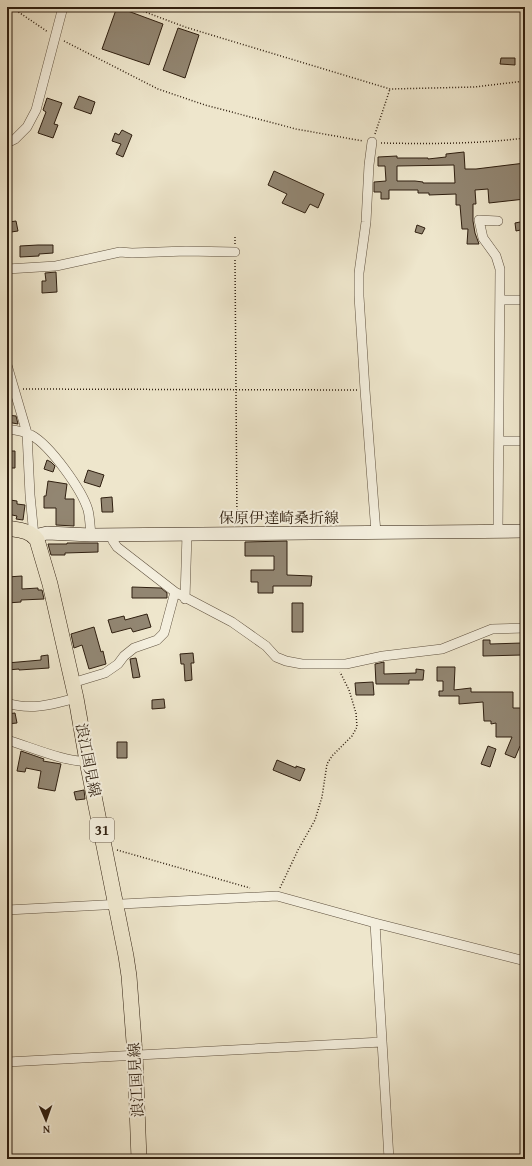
<svg xmlns="http://www.w3.org/2000/svg" width="532" height="1166" viewBox="0 0 532 1166" font-family="'Gentium Book Plus','Noto Serif JP',serif">
<style>
.building{fill:#928672;stroke:#2f1f10;fill-rule:evenodd}
.lines{fill:none;stroke-linecap:round;stroke-linejoin:round}
.street-casing{stroke:#5f513f;stroke-width:10}
.secondary-casing{stroke:#2f1f10;stroke-width:14}
.primary-casing{stroke:#2f1f10;stroke-width:16}
.path{stroke:#2f1f10;stroke-width:1.5;stroke-dasharray:1 2;stroke-linecap:butt}
.street{stroke:#f4efde;stroke-width:9}
.secondary{stroke:#f4efde;stroke-width:13}
.primary{stroke:#eee6cc;stroke-width:15}
.labels{text-anchor:middle;stroke-width:4;stroke-linejoin:round;paint-order:stroke}
.shield{fill:#f4efde;stroke:#6a5d4e;stroke-width:1}
.shield-label{font-size:14px;font-weight:bold;fill:#2f1f10}
.street-label{font-size:15px;fill:#2f1f10;stroke:#f4efde}
</style>
<rect width="100%" height="100%" fill="#eee6cc"/>
<filter id="stains"><feTurbulence type="fractalNoise" baseFrequency=".005" numOctaves="4"/><feColorMatrix values="0 0 0 0 .2 0 0 0 0 .09 0 0 0 0 .02 0 0 0 .5 -.17"/></filter>
<radialGradient id="worn" r=".72"><stop offset=".6" stop-color="#630" stop-opacity="0"/><stop offset="1" stop-color="#630" stop-opacity=".3"/></radialGradient>
<path class="building" d="M117,7l46,17 -14,41 -47,-16z
M178,28l21,7 -14,43 -22,-8z
M501,58h14v7l-15,-1z
M79,96l16,6 -4,12 -17,-6z
M47,98l15,5 -8,21 4,1 -5,13 -15,-5 8,-21 -3,-2z
M122,130l10,5 -9,22 -7,-3 5,-10 -9,-3 3,-8 4,2z
M464,152l1,17h11l49,-6v36l-36,4 -1,-14 -13,1 1,14h-3v17l2,12 4,11h-12l1,-15h-6l-2,-24h-4v-11l-27,1v-2h-11v-3h-29v9h-8v-7h-7v-10l12,-1 -1,-15h-7v-9l19,-1v2h31v1l18,-2v-3zM454,165l1,18h-32v-1l-8,-1h-18v-15z
M274,171l50,23 -6,14 -8,-4 -5,9 -23,-10 5,-9 -19,-9z
M16,221l2,10 -7,1 -2,-10z
M525,221v8l-9,2 -1,-8z
M417,225l8,3 -3,6 -7,-2z
M38,245h15v8l-14,1v2l-19,1v-11z
M56,272l1,20 -15,1v-12h4l-1,-8z
M7,415l9,1 2,8 -11,-2z
M8,451h7v17h-8z
M47,460l4,2 4,4 -2,6 -9,-3z
M88,470l16,5 -4,12 -16,-5z
M48,481l19,3 -2,15h9v27l-18,-1v-17h-12v-12h2z
M112,497l1,15h-11l-1,-14z
M10,500l7,1v3l8,1 -2,15 -7,-1 1,-3 -10,-2z
M287,541v34l25,1 -1,10h-38v7h-15v-11h-7v-12h23v-14h-29v-14z
M67,543h31v9l-33,1v2h-14l-3,-11h19z
M22,576v13l16,-1v2h4l2,9 -23,1v2l-14,1v-26z
M132,587l29,1 6,5v5h-35z
M292,603h11v29h-11z
M147,614l4,13 -18,5 -2,-4 -19,5 -4,-13 16,-4 1,4z
M94,627l7,25 2,-1 3,13 -17,5 -7,-24 -8,3 -3,-14z
M483,640h7v4l32,-1v12l-39,1z
M193,653l1,10h-3l1,17 -7,1 -1,-17h-3l-1,-10z
M48,655l1,13 -30,2v-1l-12,1v-7l34,-3v-4z
M136,658l4,19 -7,1 -3,-19z
M384,662v12l32,-1v-4l8,1 -1,10h-14v4h-33l-1,-20z
M437,667h18l-1,23 17,-2v4h42v16h12v38h-5l-5,12 -10,-4 7,-17h-16v-14l-5,1v-3h-7l-1,-19 -24,2v-8h-20v-5h4v-10h-6z
M373,682l1,13h-18l-1,-12z
M164,699l1,9 -13,1v-9z
M15,713l2,10 -10,1v-10z
M117,742h10v16h-10z
M488,746l8,3 -6,18 -9,-3z
M21,751l23,8 -1,2 18,3 -6,27 -17,-3 3,-17 -15,-3 -1,4 -8,-1z
M277,760l19,8v-2l9,3 -5,12 -27,-11z
M84,790l1,9 -9,1 -2,-8z"/>
<g class="lines">
<g class="street-casing">
<path id="street" d="M372,142l-3,23 -3,57 -7,51v23l6,94 11,143
M7,143l8,-4 12,-12 9,-17 27,-103
M7,269l49,-3 64,-14 12,1 54,-2 49,1
M500,300h25
M7,365l20,68 3,62 4,41
M7,429c8,1 17,2 24,6 19,10 51,55 57,75 2,8 2,17 3,25
M499,441h26
M498,531l2,-262 -4,-13 -13,-18 -4,-18 19,1
M111,535l2,6 4,6 58,45 57,30 34,24 10,11 10,4 16,3h44l37,-8 59,-7 50,-20 33,-1
M185,599l2,-65
M72,683l33,-10 13,-9 6,-8 10,-8 23,-8 7,-7 11,-41
M7,703c25,8 46,1 69,-5
M7,740c21,6 60,23 80,21
M7,910l270,-14 98,27 150,38
M375,923l14,236
M7,1062l375,-20"/>
</g>
<g class="secondary-casing">
<path id="secondary" d="M34,536l13,-3 44,2 434,-4"/>
</g>
<g class="primary-casing">
<path id="primary" d="M7,528c11,2 23,2 30,12l13,44 26,114 11,63 39,195 3,20 6,79 4,104"/>
</g>
<path class="path" d="M11,7l37,25
M132,7l53,20 205,62 84,-2 51,-6
M64,41l94,48 47,16 91,24 67,12
M375,134l15,-45
M381,143c48,1 96,1 144,-5
M235,244v-7
M235,260l2,262
M23,389l334,1
M117,850l133,38
M280,888l18,-38 17,-30 7,-23 5,-33 5,-8 20,-20 5,-9 -1,-14 -7,-23 -9,-18"/>
<use href="#street" class="street"/>
<use href="#secondary" class="secondary"/>
<use href="#primary" class="primary"/>
</g>
<g class="labels">
<rect class="shield" x="90" y="818" width="24" height="24" rx="3"/>
<g class="shield-label">
<text x="102" y="835">31</text>
</g>
<g class="street-label">
<text x="279" y="523">保原伊達崎桑折線</text>
<text transform="translate(88 760) rotate(79)" y="5">浪江国見線</text>
<text transform="translate(136 1080) rotate(-93)" y="5">浪江国見線</text>
</g>
</g>
<rect width="532" height="1166" fill="none" stroke="#eee6cc" stroke-width="24"/>
<rect x="8" y="8" width="516" height="1150" fill="none" stroke="#2f1f10" stroke-width="2"/>
<rect x="12" y="12" width="508" height="1142" fill="none" stroke="#2f1f10"/>
<g transform="translate(46 1120) rotate(178)" stroke="#f4efde" stroke-width="3" paint-order="stroke">
<path d="M0-3L7 15L0 10L-7 15Z" fill="#2f1f10"/>
<text y="-6" font-size="11" font-weight="bold" text-anchor="middle" fill="#2f1f10">N</text>
</g>
<rect width="100%" height="100%" filter="url(#stains)"/>
<rect width="100%" height="100%" fill="url(#worn)"/>
</svg>
